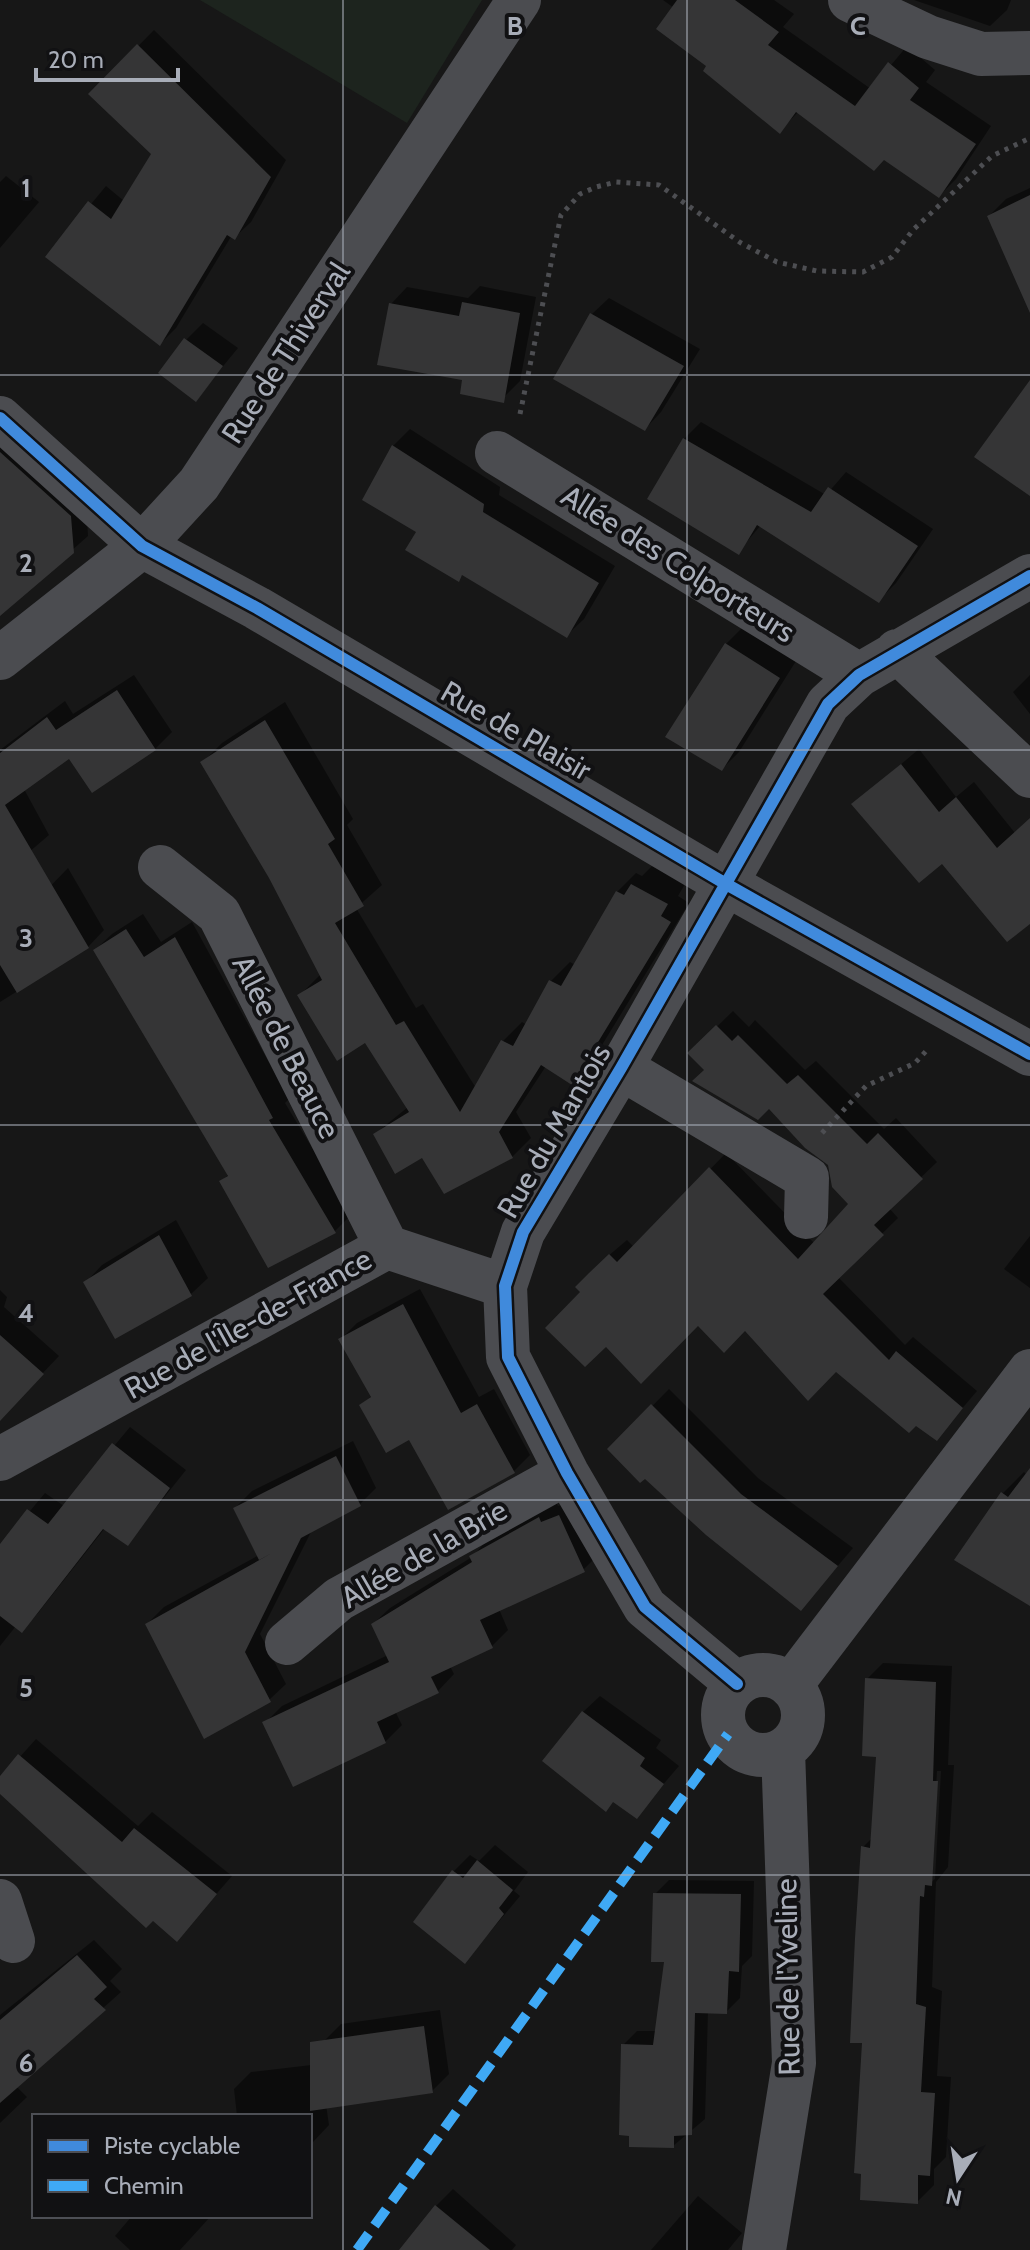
<svg xmlns="http://www.w3.org/2000/svg" width="1030" height="2250" viewBox="0 0 1030 2250" font-family="Cabin,sans-serif">
<style>
.green{fill:#1d241e}
.shadow{fill:#0007;fill-rule:evenodd}
.building{fill:#353536}
.lines{fill:none;stroke-linecap:round;stroke-linejoin:round}
.path{stroke:#4d4e52;stroke-width:5;stroke-dasharray:4 6;stroke-linecap:butt}
.minor{stroke:#4b4c50;stroke-width:44}
.quiet{stroke:#3fa9f5;stroke-width:10;stroke-dasharray:20 10;stroke-linecap:butt}
.cycleway-casing{stroke:#111113;stroke-width:17}
.cycleway{stroke:#408adc;stroke-width:12}
.grid{fill:none;stroke:#a8adb8;stroke-width:2;stroke-opacity:0.55}
.labels{text-anchor:middle;stroke-width:8;stroke-linejoin:round;paint-order:stroke}
.street-label{font-size:30px;fill:#a8adb8;stroke:#111113}
.grid-label{font-size:26px;text-anchor:middle;font-weight:bold;fill:#a8adb8;stroke:#111113;stroke-width:8;stroke-linejoin:round;paint-order:stroke}
</style>
<rect width="100%" height="100%" fill="#171717"/>
<path class="green" d="M200,0h282l-75,123z"/>
<path class="shadow" d="M663,0h111l20,14 -11,13 88,62 36,-43 28,24 -9,12 65,44 -35,53 -17,17 -54,-38 -87,-46 -18,19 -71,-66 -35,-57z
M914,0h97l-4,10 -17,16z
M154,30l132,130 -35,62 -16,15 -3,-2 -56,93 -16,16 -112,-88 58,-70 18,15 30,-47 -63,-60z
M6,176l33,26 -39,46v-66z
M1030,188v120l-41,-92 17,-17z
M480,286l56,11 -16,84 -17,17 -38,-19 -74,-75 16,-17 61,11z
M609,298l91,51 -39,63 -16,17 -53,-115z
M203,323l35,25 -42,51 -10,-59z
M701,422l125,73 20,-23 87,57 -37,54 -17,17 -118,-75 -23,27 -54,-113z
M0,423l86,78 2,35 -88,78z
M410,429l90,58 -1,8 116,71 -31,53 -17,16 -104,-61 -5,5 -39,-48 -26,-85z
M743,627l53,34 -57,91 -17,17 4,-125z
M134,675l38,57 -17,17 -85,8 -46,32 25,46 -49,42v-127l65,-49 8,13z
M1030,675v39l-17,-22z
M285,702l68,117 -6,6 35,60 -26,23 60,100 7,-4 53,84 27,-47 19,-19 5,3 24,-44 19,-19 5,3 42,-73 19,-19 6,3 10,-10 33,18 -7,12 11,7 -98,160 -19,19 -26,-16 -30,46 15,26 -19,19 -67,34 -22,-35 -48,-22 33,-27 -42,-67 -66,-45 21,-21 -51,-97 -67,-115 19,-19z
M919,749l37,48 18,-15 41,51 15,-14v102l-177,-116z
M68,868l36,62 -16,17 -88,55v-64z
M143,914l18,28 31,-20 97,177 -4,4 67,111 -17,17 -66,34 -48,-83 8,-8 -134,-224 17,-16z
M733,1011l16,16 6,-7 50,50 11,-9 68,68 12,-11 41,44 -48,46 9,10 -60,59 67,68 8,-8 64,54 -41,48 -100,-69 -91,-41 -47,-5 -116,-32 25,-35 20,-17 7,7 92,-94 89,91 36,-40 -21,-40 -61,-58 -63,-37 -16,-16z
M176,1220l32,58 -17,16 -105,-12 16,-17z
M1030,1236v52l-26,-19z
M420,1289l59,108 15,-8 36,66 -17,17 -103,-35 -48,-31 10,-11 -32,-55 17,-17z
M0,1290l7,7 -3,10 55,49 -59,62z
M669,1389l89,89 95,70 -52,61 -191,-160z
M130,1427l56,43 -59,74 -22,-16 -67,85 -16,17 -6,-4 -16,20v-99l45,-54 19,13z
M353,1441l23,47 -17,17 -47,25 -52,104 26,50 -17,16 -122,-76 17,-17 95,-52 -24,-47 17,-17z
M1030,1471v133l-73,-44 46,-67 21,-21 3,3z
M576,1500l24,53 -17,17 -84,39 9,21 -16,16 -42,20 4,8 -16,17 -43,20 7,14 -17,17 -120,-19 17,-17 106,-51 -15,-31 17,-16 82,-51 16,-18 68,-37 2,4z
M883,1663l69,3 -4,99h6l-6,102 -12,15 -4,105 10,4 -5,85 14,1 -5,80 -12,12v16l-17,17 -53,-160 -1,-195 10,-10 5,-81 -11,-77zM937,1771h4l-6,108 -5,4z
M600,1696l61,44 -5,8 23,18 -43,50 -53,-104z
M36,1739l102,87 14,-14 80,64 -55,63 -177,-147v-13z
M495,1845l33,27 -14,19 6,5 -55,66 -11,-91 16,-16 9,6z
M669,1880l85,1 -2,75 -10,10 -2,32 -14,14 -18,-1 -3,108 -32,27 -50,-101 14,-14h20l9,-71 -11,-66z
M94,1940l28,29 -12,12 11,11 -105,94 11,11 -27,26v-108z
M440,2010l9,64 -17,17 -108,-50 17,-17z
M320,2064l9,61 -16,17 -3,-26h-73l-3,-27 17,-17z
M453,2189l63,56 -4,5h-98l22,-44z
M698,2196l44,37 -14,17h-77z
M132,2216h79l-31,34h-50l-15,-14z"/>
<path class="building" d="M677,0h58l44,32 -11,13 87,61 33,-44 31,26 -9,12 66,44 -37,54 -55,-38 -10,11 -78,-59 -16,22 -77,-63 3,-5 -50,-37z
M137,44l134,133 -36,63 -8,-5 -67,111 -115,-89 43,-56 23,18 40,-65 -63,-60z
M1030,195v118l-43,-97z
M462,302l58,11 -16,90 -44,-9 2,-14 -85,-15 12,-62 70,13z
M590,313l94,53 -39,65 -92,-52z
M184,338l39,28 -27,36 -38,-29z
M1030,380v116l-56,-39z
M683,438l128,74 17,-25 90,59 -39,57 -122,-78 -18,30 -92,-56z
M392,445l92,59 -1,8 116,71 -32,55 -105,-63 -3,7 -54,-32 11,-18 -54,-32z
M0,452l71,64 3,37 -74,63z
M725,643l55,35 -58,93 -57,-34z
M117,690l39,60 -64,43 -23,-34 -64,46 84,143 -72,45 -17,-28v-212l47,-36 9,13z
M265,720l70,119 -7,5 36,62 -29,17 61,102 8,-4 56,91 41,-72 12,6 36,-66 12,6 55,-95 8,4 7,-11 37,20 -7,12 10,6 -99,163 -31,-20 -42,67 14,26 -69,36 -22,-36 -27,16 -22,-40 36,-22 -44,-69 -28,18 -40,-66 25,-15 -53,-102 -69,-116z
M901,764l38,48 17,-15 41,51 33,-30v106l-23,18 -65,-78 -23,19 -68,-79z
M126,929l18,28 31,-20 98,181 -4,2 67,113 -68,35 -49,-87 9,-5 -135,-226z
M716,1025l16,16 6,-6 49,49 11,-9 69,69 11,-11 45,46 -49,46 10,10 -61,59 66,66 7,-9 67,57 -26,33 -21,-15 -7,7 -73,-61 -28,29 -63,-70 -21,22 -26,-27 -57,58 -35,-37 -21,20 -40,-39 35,-36 -5,-5 14,-14 20,-19 8,8 92,-95 89,92 50,-55 -16,-17 -4,-22 -23,-17 -36,-39 -11,11 -66,-39 12,-11 -17,-17z
M159,1235l33,61 -77,43 -32,-57z
M403,1304l58,109 16,-9 38,69 -67,37 -39,-70 -23,13 -27,-48 12,-8 -33,-58z
M0,1335l44,39 -44,47z
M651,1404l90,90 97,72 -37,45 -95,-76 -61,-56 -5,4 -33,-34z
M112,1443l58,45 -42,58 -25,-17 -81,104 -22,-17v-72l27,-35 21,15z
M336,1456l25,50 -60,32 -56,114 26,50 -67,37 -59,-115 127,-71 -13,7 -26,-52z
M1030,1468v138l-76,-46 47,-68 7,5z
M559,1515l26,57 -105,48 13,28 -62,29 8,16 -62,29 9,21 -93,44 -31,-65 127,-60 -18,-38 101,-62 -3,-6 70,-39 2,5z
M865,1678l71,4 -3,99h5l-6,105 -7,-1 -1,12 -4,-1 -4,108 10,3 -5,85 14,1 -5,83 -12,-1v29l-58,-4 1,-26 -7,-1 8,-130h-12l5,-105 6,-92 9,2 6,-91 -14,-1z
M582,1711l63,47 -5,8 24,18 -27,35 -24,-17 -7,10 -64,-51z
M18,1754l104,88 12,-14 83,66 -40,48 -24,-21 -7,7 -146,-134v-18z
M477,1860l36,30 -14,18 5,6 -39,50 -52,-42 39,-52 11,8z
M653,1893l88,1 -2,78 -10,-1 -2,43 -32,-1 -3,122 -18,1v12l-45,-1v-11l-10,-1 2,-91 32,1 11,-83h-13z
M77,1955l30,32 -13,12 12,11 -106,93v-83z
M424,2026l9,67 -123,18v-69z
M435,2205l55,45h-91z"/>
<g class="lines">
<path class="path" d="M520,414l41,-199 19,-21 16,-7 20,-5 43,3 82,58 36,19 40,9 46,1 29,-15 21,-27 79,-74 38,-18
M822,1133l44,-47 49,-23 13,-14"/>
<path class="minor" d="M850,0l78,37 53,17 49,-1
M0,418l142,128 115,62 469,276 304,170
M497,453l362,222
M897,651l133,125
M0,658l142,-112 57,-62 320,-484
M160,867l59,47 168,333
M621,1068l186,110 -1,39
M0,1459l387,-212 118,39
M287,1643l52,-44 228,-126
M723 1715a40 40 0 1 1 80 0a40 40 0 1 1-80 0Z
M737,1684l-92,-77 -78,-134 -59,-116 -3,-71 18,-54 98,-164 207,-364 31,-29 171,-99
M790,1686l240,-315
M0,1901l13,40
M764,2250l30,-187 -11,-313"/>
<path class="quiet" d="M357,2250l371,-516"/>
<g class="cycleway-casing">
<path id="cycleway" d="M0,418l142,128 115,62 469,276 304,170
M737,1684l-92,-77 -78,-134 -59,-116 -3,-71 18,-54 98,-164 207,-364 31,-29 171,-99"/>
</g>
<use href="#cycleway" class="cycleway"/>
</g>
<path class="grid" d="M343,0v2250M687,0v2250M0,375h1030M0,750h1030M0,1125h1030M0,1500h1030M0,1875h1030"/>
<g class="labels">
<g class="street-label">
<text transform="translate(286 353) rotate(-57)" y="10">Rue de Thiverval</text>
<text transform="translate(678 564) rotate(32)" y="10">Allée des Colporteurs</text>
<text transform="translate(516 731) rotate(30)" y="10">Rue de Plaisir</text>
<text transform="translate(286 1047) rotate(63)" y="10">Allée de Beauce</text>
<text transform="translate(554 1131) rotate(-60)" y="10">Rue du Mantois</text>
<text transform="translate(248 1324) rotate(-29)" y="10">Rue de l'Île-de-France</text>
<text transform="translate(424 1554) rotate(-30)" y="10">Allée de la Brie</text>
<text transform="translate(788 1977) rotate(-91)" y="10">Rue de l'Yveline</text>
</g>
</g>
<g class="grid-label">
<text x="515" y="35">B</text>
<text x="858" y="35">C</text>
<text x="26" y="197">1</text>
<text x="26" y="572">2</text>
<text x="26" y="947">3</text>
<text x="26" y="1322">4</text>
<text x="26" y="1697">5</text>
<text x="26" y="2072">6</text>
</g>
<rect x="32" y="2114" width="280" height="104" fill="#111113" stroke="#4d4f55" stroke-width="2"/>
<rect x="48" y="2140" width="40" height="12" fill="#408adc" stroke="#4d4f55" stroke-width="2"/>
<text x="104" y="2154" font-size="24" fill="#a8adb8">Piste cyclable</text>
<rect x="48" y="2180" width="40" height="12" fill="#3fa9f5" stroke="#4d4f55" stroke-width="2"/>
<text x="104" y="2194" font-size="24" fill="#a8adb8">Chemin</text>
<g transform="translate(958 2178) rotate(192)" stroke="#111113" stroke-width="6" paint-order="stroke">
<path d="M0-6L14 30L0 20L-14 30Z" fill="#a8adb8"/>
<text y="-12" font-size="22" font-weight="bold" text-anchor="middle" fill="#a8adb8">N</text>
</g>
<path d="M36 68v12h142v-12" fill="none" stroke="#a8adb8" stroke-width="4"/>
<text x="48" y="68" font-size="24" fill="#a8adb8" stroke="#111113" stroke-width="6" paint-order="stroke">20 m</text>
</svg>
